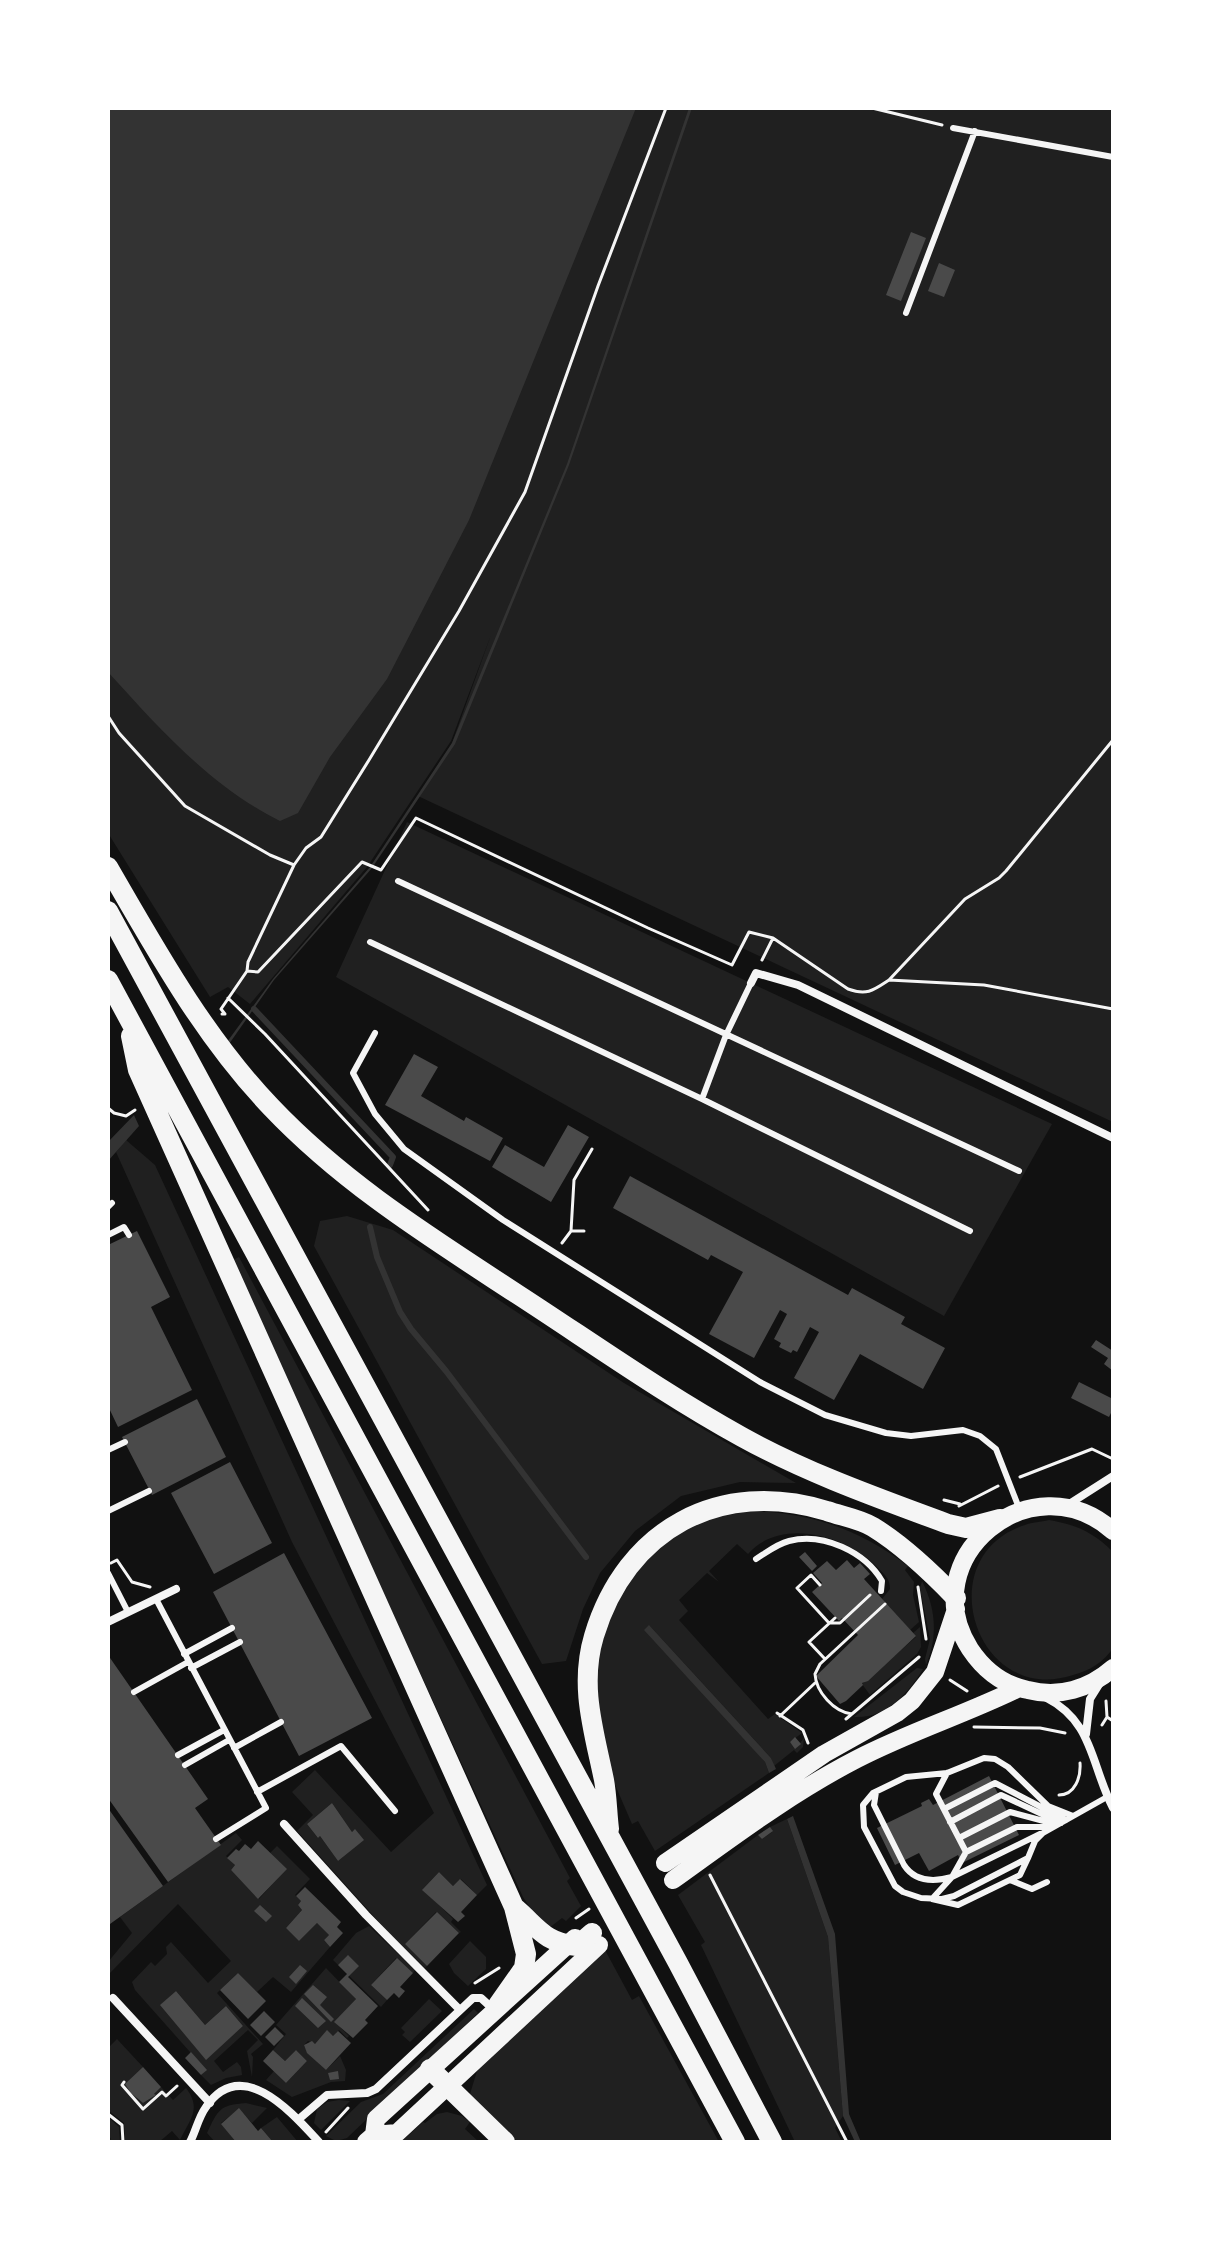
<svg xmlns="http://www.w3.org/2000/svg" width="1221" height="2250" viewBox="0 0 1221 2250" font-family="'Asap Condensed',sans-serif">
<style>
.green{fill:#202020;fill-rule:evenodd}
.water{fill:#333}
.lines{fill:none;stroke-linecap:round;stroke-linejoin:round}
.stream{stroke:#333;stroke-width:6}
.building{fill:#4a4a4a}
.path{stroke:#f5f5f5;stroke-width:3}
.service{stroke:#f5f5f5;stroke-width:6}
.minor{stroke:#f5f5f5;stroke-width:8}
.primary{stroke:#f5f5f5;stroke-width:18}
.trunk{stroke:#f5f5f5;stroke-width:20}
</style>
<rect width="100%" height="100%" fill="#111"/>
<path class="green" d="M108,108h1005v1014l-695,-326 34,-53 39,-108 -40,106 -84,126 -117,137 -22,-17 -18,10 -102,-164z
M407,822l645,302 -108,192 -608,-339z
M126,1140l29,25 332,720 -10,10 -16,-16 -8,7 -14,-14 -16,17 30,30 -2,3 10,10 -2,1 -23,-21 -31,32 22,22 -2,2 -36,-35 -92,-102 16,-16 -21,-23 23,-22 76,82 43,-39 -142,-271 -176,-390zM332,1803l20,29 3,-2 8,10 -25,21 -18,-25 -2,2 -11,-14z
M347,1216l46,14 231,153 172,100 -56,-1 -59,14 -46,35 -35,42 -17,36 -17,52 -24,3 -228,-418 6,-25z
M239,1257l331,621 -3,3 14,25 -15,15 -4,-3 -13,10 -17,-17 -9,-14 -292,-636z
M751,1511c60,2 108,18 157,55l-3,4 9,12 -1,13 6,27 -9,8 -28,-31 8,-10c0,-10 -5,-14 -12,-21 -30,-32 -97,-52 -130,-14l-11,-10 -28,27 10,11 -12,-9 -28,27 9,11 -9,9 89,99 7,-5 27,19 -12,9 6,6 8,-10 -1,9 -6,6 -3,-3 -20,16 -3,-8 -122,-133 116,137 4,11 -114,78 -17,-30 -6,3 -22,-51 -11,-40 -5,-66 17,-62 45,-59 49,-27z
M1049,1520c28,5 44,12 64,32v96c-9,14 -24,23 -40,27 -98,32 -145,-119 -48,-150 7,-3 16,-3 24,-5z
M922,1581c14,28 16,55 4,84l-1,-6 5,-20 -10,-51z
M920,1627l1,20 -4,7 -47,41 -8,-11 54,-47 -3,-4z
M917,1668l6,1c-15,25 -38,50 -69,48z
M787,1819l41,118 15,179 -8,12 7,14h-47l-94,-197 4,-3 -27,-47 80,-60 4,4 10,-7 -2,-5z
M236,1833l6,7 -16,16 9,9 -4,5 28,29 27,-30 -16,-16 7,-7 33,33 -15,16 6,6 -3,4 4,5 -16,18 13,13 18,-18 12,12 -5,5 6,7 -39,45 -18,-15 -16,15 -19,-19 -21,20 46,51 -12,10 2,3 -1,20 -5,-26 11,-11 -10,-10 -34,31 9,11 14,-10 4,5 1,8 -16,3 -15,7 -10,-10 5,-5 -71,-80 -3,-8 19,-20 4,4 12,-12 -1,-7 5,-5 37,41 23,-22 -53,-57 -70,71v-13l24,-29 -12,-16zM176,1991l29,34 21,-19 17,20 -37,33 -45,-54z
M369,1926l46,44 -2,3 -17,-15 -25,27 16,15 -6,7 -48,-47 23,-27z
M470,1941l16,16v12l-18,17 -14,-13 -5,-9z
M605,1950l27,50 7,-4 80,146h-201l-48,-48 7,-23z
M326,1968l30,31 -21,23 14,14 -2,2 -8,-8 -6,6 -6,-5 -12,13 -7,-3 -4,4 4,8 18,17 14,-14 6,14 -1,11 -14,1 -39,15 -26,-17 8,-9 12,12 21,-22 -11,-11 -11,11 -12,-11 13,-16 -10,-9z
M429,1999l13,12 -32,31 -8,-7 3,-3 -4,-4z
M474,2009l4,4 -131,125 -11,3 -10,-5 35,-34 22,-8z
M117,2039l26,28 -12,26 12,10 12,-7 -1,-2 7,-7 12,13 13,-12c16,21 4,31 -6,52l-8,-9 -13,11h-34l-1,-19 -16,-13v-62z
M339,2100l11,1 -29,29 -7,-7 3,-14 10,-7z
M246,2103l21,5 -15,15 -13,-14 -18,14 15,19h-21l-8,-9c11,-23 12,-28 39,-30z
M447,2112l15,4 8,6 -5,7 14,13h-78l22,-20 2,1 12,-9z
M108,2117l11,10 1,15h-12l3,-3 -3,-4z
M277,2117l21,25h-25l-12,-14z"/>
<path class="water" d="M108,108h528l-167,412 -82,159 -57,78 -32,56 -18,8c-69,-34 -121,-93 -172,-149z
M689,108h3l-123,357 -114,279 -83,124 -98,112 -45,64 -2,-2 46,-63 97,-112 82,-124 115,-279z
M134,1115l5,11 -31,35v-19z
M649,1625l122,133 5,11 -7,4 -4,-11 -121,-132z
M793,1816l42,118 14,180 12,28h-6l-12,-26 -15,-179 -41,-118z"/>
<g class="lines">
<path class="stream" d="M254,1009l139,148 -3,8
M370,1227l7,30 23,55 11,17 35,42 140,186"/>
</g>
<path class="building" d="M911,232l15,6 -25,63 -15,-6z
M939,263l16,7 -11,27 -16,-6z
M414,1054l24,13 -17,29 43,25 2,-4 37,21 -13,23 -105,-56z
M568,1125l21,12 -38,65 -59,-35 13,-22 39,22z
M630,1176l218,119 4,-7 53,29 -4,7 44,24 -22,41 -63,-35 -26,46 -40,-22 25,-46 -9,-5 -13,25 -4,-2 -2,3 -12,-6 2,-4 -7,-4 13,-25 -7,-4 -26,48 -45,-24 34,-62 -32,-17 -3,5 -95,-52z
M137,1231l33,66 -19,10 41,83 -74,37 -10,-21v-161z
M1096,1340l17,11v20l-9,-7 4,-6 -17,-11z
M1079,1382l34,17v10l-4,8 -38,-19z
M197,1399l29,58 -74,38 -30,-58z
M230,1462l42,81 -58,31 -43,-81z
M805,1552l12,14 -5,5 -13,-14z
M284,1553l88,165 -73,38 -86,-164z
M847,1560l7,8 6,-5 10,11 -6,5 52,57 -48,45 -6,2 1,2 -17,16 -6,3 -24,-28 42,-41 -16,-17 -3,3 -27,-29 10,-9 -9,-10 14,-12 9,9z
M108,1655l100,144 -13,9 26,37 -53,37 -60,-84z
M795,1737l6,7 -6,5 -5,-7z
M989,1776l30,59 -57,28 -4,-8 -29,16 -10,-18 -24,12 -18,-37 45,-22 -1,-3 8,-4 4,6z
M332,1803l20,29 3,-3 9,11 -26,21 -18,-25 -2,2 -11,-14z
M108,1808l55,78 -53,38 -2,-2z
M770,1827l3,4 -11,8 -4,-4z
M258,1841l29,28 -29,30 -27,-29 4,-5 -8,-7 9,-9 3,2 6,-7 6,5z
M439,1872l14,14 7,-7 17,16 -16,17 4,4 -7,6 -36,-32z
M305,1887l36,35 -4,5 6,6 -13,14 -6,-7 5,-5 -12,-12 -18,18 -13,-13 16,-18 -4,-5 3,-4 -5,-5z
M260,1905l12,11 -6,6 -12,-11z
M437,1912l22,21 -32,33 -22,-22z
M348,1955l11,11 -11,11 30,29 -13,14 3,3 -15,15 -19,-16 22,-23 -17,-17 8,-8 -9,-9z
M397,1958l16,15 -13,14 5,4 -6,7 -5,-5 -7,7 -16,-15z
M300,1965l7,6 -11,13 -7,-7z
M238,1973l28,28 -18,18 -28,-29z
M313,1985l14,12 -7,8 14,14 -3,3 -27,-28z
M176,1991l29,34 21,-19 17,20 -37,34 -46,-55z
M302,1998l24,23 -8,7 -23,-22z
M264,2011l11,11 -14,14 -11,-11z
M275,2027l9,9 -10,10 -9,-9z
M327,2030l6,6 5,-5 13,12 -25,27 -19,-17 -3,-8 8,-4 3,3z
M273,2050l12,11 11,-11 11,11 -21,22 -23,-22z
M191,2052l16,18 -6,5 -16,-17z
M143,2067l18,20 -7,7 2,1 -13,8 -12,-10 -6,-9z
M338,2071l1,8 -9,1 -2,-7z
M239,2108l19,23 3,-3 12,14h-37l-15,-18z"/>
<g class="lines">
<path class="path" d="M872,108l70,17
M108,716l11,17 66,73 85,49 24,10
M762,960l11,-22
M247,971l11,1 104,-110 19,8 35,-52 232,110 84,37 17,-33 24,6 75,51c19,7 26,1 41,-9l76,-81 34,-21 7,-7 107,-131
M889,980l95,5 129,24
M228,998l37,36 163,176
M222,1014h3l-4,-5 26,-38 1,-9 46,-97 12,-17 15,-11 48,-77 90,-149 66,-119 73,-206 68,-178
M108,1108l6,5 12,3 9,-6
M571,1231h13
M562,1243l9,-12 3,-51 18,-31
M1020,1477l72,-28 21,10
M944,1500l16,4
M959,1506l39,-20
M111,1563l6,-3 15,22 18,5
M820,1585l-9,-10 -14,13 32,35
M918,1587l8,52
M829,1623h11l30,-28
M825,1659l-16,-17 26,-24
M950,1680l17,11
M1106,1701l1,16
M777,1713l26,17 5,13
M852,1714c-18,-2 -36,-22 -37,-40l5,-10 65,-60
M780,1716l35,-33
M846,1719l73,-62
M1102,1725l5,-8 6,4
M974,1727l66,1 25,5
M1059,1795c16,0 22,-18 21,-32
M710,1875l137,267
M576,1918l13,-9
M475,1983l24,-15
M124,2082l-2,3 21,24 19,-17 4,4 11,-10
M108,2114l14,11 1,17
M326,2132l22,-24"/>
<path class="service" d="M953,128l160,29
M906,313l69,-182
M398,881l621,290
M370,942l332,157 268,132
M375,1033l-22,40 22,41 29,35 99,71 257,162 65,33 61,18 25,3 52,-6 17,6 16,13 23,59
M702,1099l24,-64 25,-52
M108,1207l4,-4
M108,1235l16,-8 5,8
M108,1450l17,-8
M108,1511l41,-20
M756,1559c11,-7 21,-15 33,-18 34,-9 76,11 93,40l-1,10
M108,1573l20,39
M156,1599l110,209 -50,31
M184,1654l48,-26
M191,1668l49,-26
M134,1692l54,-30
M234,1748l47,-26
M178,1755l46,-25
M185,1765l44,-25
M947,1773l-11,21 30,58
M257,1792l84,-46 54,65
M876,1792l-2,13 30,60c11,17 30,17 48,12l88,-43
M944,1809l51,-26 71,37
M1073,1816l-25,-10 -40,-39 -13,-8 -11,-1 -37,15 -41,4 -33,16 -10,12 1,22 31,59 8,6 18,6 21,1 12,-3 74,-38 7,-17 8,-8 64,-36
M950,1822l51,-27 60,28
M959,1838l51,-26 45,12
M1028,1858l-8,17 -62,30 -26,-6 20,-22 14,-25 51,-25h35
M1010,1880l22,9 15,-7"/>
<path class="minor" d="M751,983l5,-10 42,12 315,153
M1066,1506l47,-30
M108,1622l68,-33
M1045,1697c49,25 45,66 68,111
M1086,1734l4,-35 10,-16
M284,1824l82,91 94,95
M113,1998l97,105
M299,2119l28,-24 40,-2 9,-4 97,-91h8l12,11
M190,2142c6,-11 8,-24 16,-35 36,-53 87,7 113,35"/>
<path class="primary" d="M1113,1531c-81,-72 -201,27 -143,118 14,21 33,36 58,41 31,8 61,-1 85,-22
M665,1863l159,-109 73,-41 15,-12 23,-29 21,-63
M673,1880c60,-43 118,-87 184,-121 52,-27 109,-45 162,-71
M374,2135l2,-16 199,-181
M366,2142l8,-7 23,-2 202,-188"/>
<path class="trunk" d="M108,867c48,83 96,170 163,240 72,76 159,130 246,187 74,48 147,100 225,143 65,36 136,61 206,87l18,4 34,-9
M108,911l570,1052 94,179
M108,980l627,1162
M131,1036l7,34 376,837 12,47 -2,14 -26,37
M609,1829c-2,-16 -2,-33 -5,-49 -10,-49 -25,-94 -10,-144 32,-107 126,-158 233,-125 14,5 33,8 46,16 31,19 58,45 83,71
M514,1907c24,20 29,35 63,39l15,-13
M430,2069l75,73"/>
</g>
<rect width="1221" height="2250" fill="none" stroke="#ffffff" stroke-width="220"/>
</svg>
